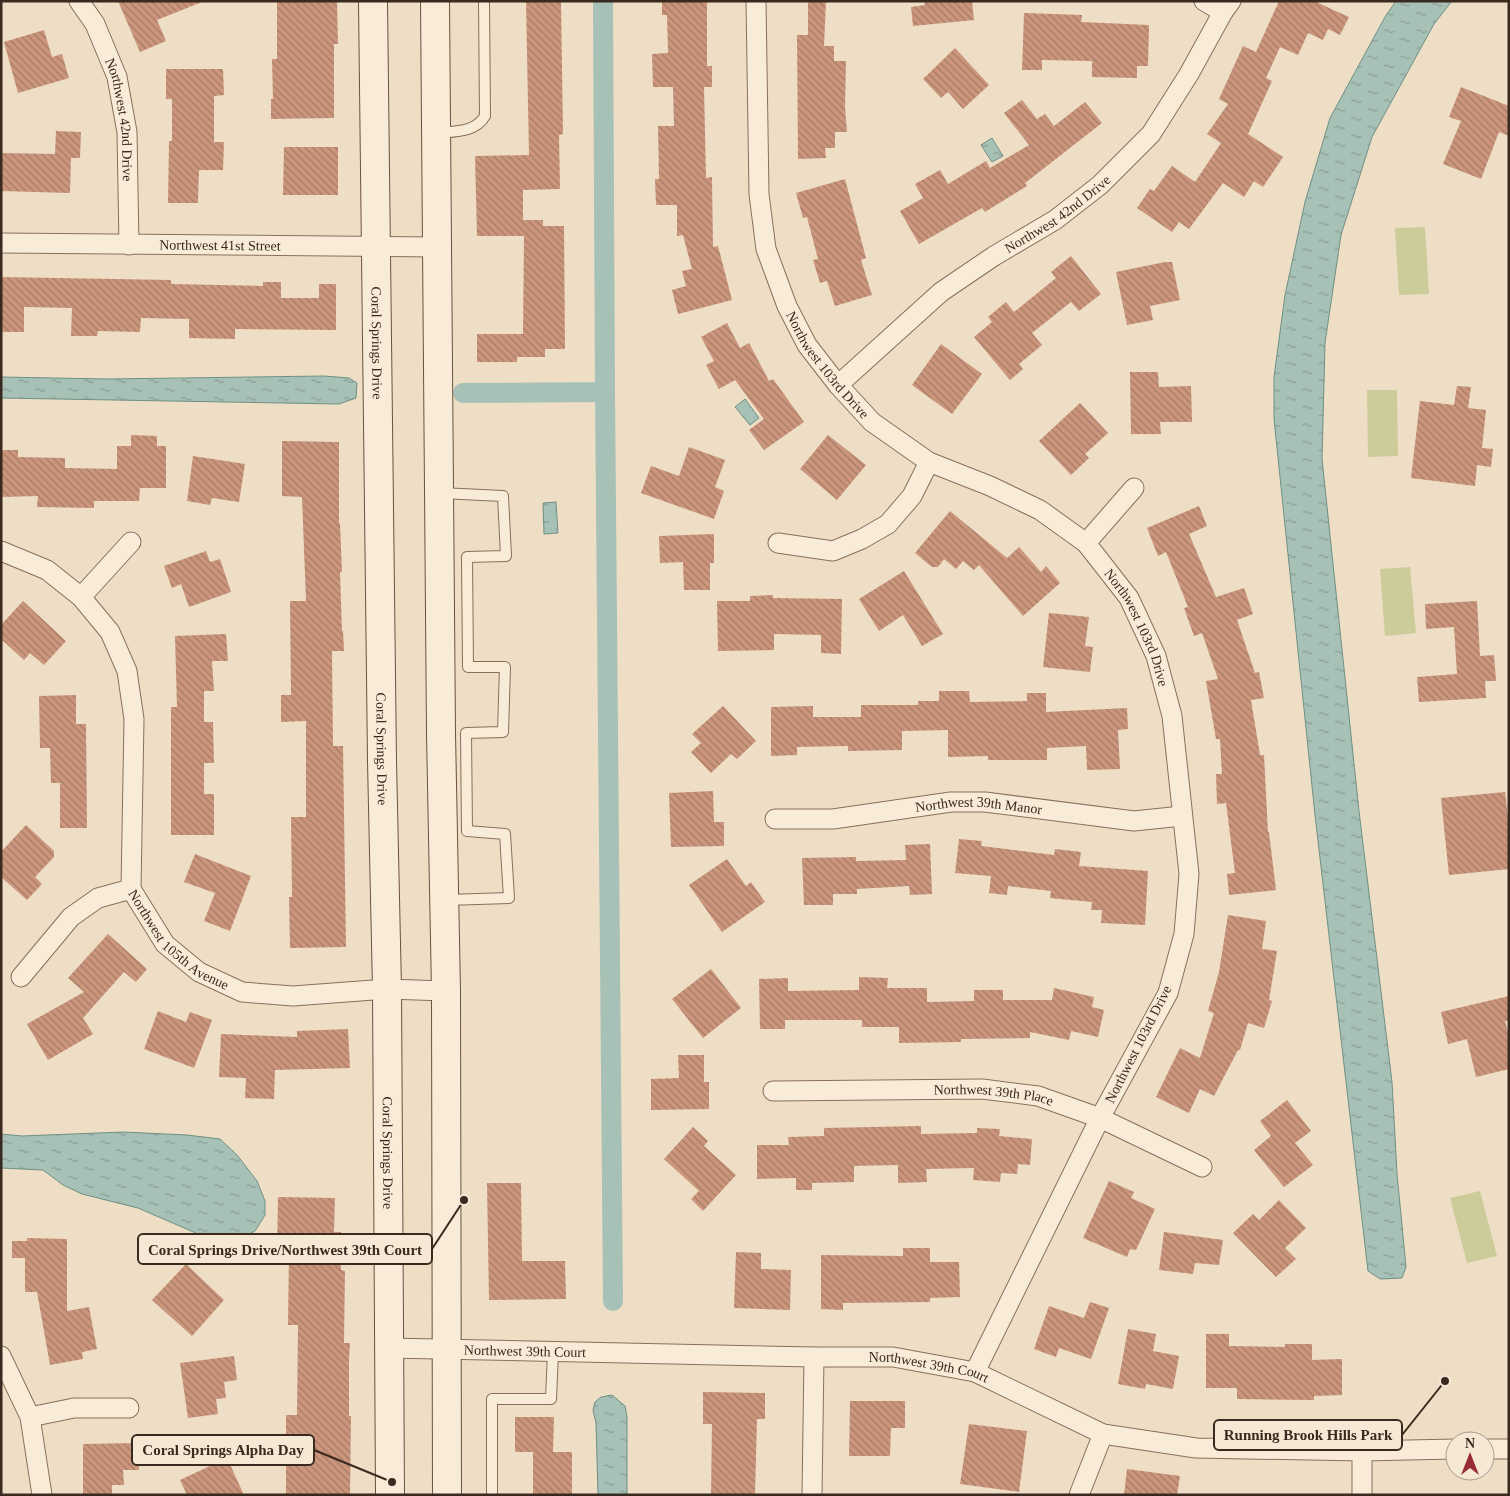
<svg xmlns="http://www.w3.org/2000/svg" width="1510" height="1496" viewBox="0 0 1510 1496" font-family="'Times New Roman',serif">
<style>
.pitch{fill:#cbcc99}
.water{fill:url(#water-ripples);stroke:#6e9084}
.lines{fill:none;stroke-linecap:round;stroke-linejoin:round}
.canal{stroke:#a7c1b7;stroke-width:20}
.building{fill:url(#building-back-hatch)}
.lane-casing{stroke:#896f5b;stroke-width:12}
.street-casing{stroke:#896f5b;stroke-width:21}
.secondary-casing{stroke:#6b513f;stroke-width:30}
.lane{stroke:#f8ecd9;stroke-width:10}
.street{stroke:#f8ecd9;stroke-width:19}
.secondary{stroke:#f8ecd9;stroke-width:28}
.labels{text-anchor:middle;stroke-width:4;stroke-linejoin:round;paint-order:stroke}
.street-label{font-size:14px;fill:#39291f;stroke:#f5e9d5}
.leader{fill:none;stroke:#39291f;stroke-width:2}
.callout-dot{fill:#39291f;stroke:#f5e9d5;stroke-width:2}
.callout{fill:#f5e9d5;stroke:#39291f;stroke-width:2}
.callout-label{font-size:15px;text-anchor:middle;font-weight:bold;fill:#39291f}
</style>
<defs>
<pattern id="water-ripples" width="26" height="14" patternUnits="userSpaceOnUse" patternTransform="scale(1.25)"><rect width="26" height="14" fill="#a7c1b7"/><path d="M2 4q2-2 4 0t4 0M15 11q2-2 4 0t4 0" fill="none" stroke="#899d94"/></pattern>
<pattern id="building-back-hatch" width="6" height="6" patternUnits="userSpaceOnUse" patternTransform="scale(1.25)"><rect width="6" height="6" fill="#cb967c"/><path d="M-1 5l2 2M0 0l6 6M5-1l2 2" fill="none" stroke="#a67a65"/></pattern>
</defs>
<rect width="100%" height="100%" fill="#eedec5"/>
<path class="pitch" d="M1425,227l4,67 -30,1 -4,-67z
M1367,390h30l1,66 -30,1z
M1410,567l6,66 -31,3 -5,-67z
M1480,1191l17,65 -30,7 -17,-65z"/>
<path class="water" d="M1396,1h56l-18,23 -62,113 -31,98 -16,108 -3,116 37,352 33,271 5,92 9,93 -4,11 -22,1 -12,-8 -53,-456 -41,-396v-42l11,-82 20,-93 25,-84 55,-101z
M992,138l11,18 -11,6 -11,-17z
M324,376l25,2 8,5 -1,15 -17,6 -338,-6v-21l106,2z
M745,399l14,19 -9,7 -15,-18z
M556,502l2,31 -14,1 -1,-31z
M123,1132l64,3 33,4 17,16 20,26 8,20v14l-10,16 -13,7h-22l-22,-4 -60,-26 -56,-14 -19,-9 -20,-15 -42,-2v-34l21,2z
M612,1395l13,11 2,11v78h-29l-2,-72 -3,-13 2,-8 6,-5z"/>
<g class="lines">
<path class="canal" d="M603,1l2,391 8,909
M463,393l142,-1"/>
</g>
<path class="building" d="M118,1h84v1l-45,18 9,21 -26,11z
M277,1h60l1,43h-4v74l-63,1v-20h2l-1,-40h5z
M526,1h35l2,133 -4,1 1,54 -37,1v30h20v6h21l1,123h-20v8h-28v5h-40v-28h46l1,-98h-47l-2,-80 54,-1z
M662,1h45v65h5v21h-8l2,91 6,-1 1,70 5,-1 14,54 -54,14 -6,-24 14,-4 -4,-15 10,-2 -9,-34 -6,1v-31h-21l-1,-26h4l-1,-53h16l-1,-39h-20l-1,-33 16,-1 -1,-38h-5z
M808,1h18l-2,45h10v15h12l-1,46 2,25h-12v16h-10l1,10 -28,1 -1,-124h11z
M924,1h48l2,19 -61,6 -2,-19 14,-2z
M1279,1h35l35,16 -9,18 -12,-6 -5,11 -15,-7 -10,22 -18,-8 -14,31 6,3 -24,53 35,23 -20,30 -9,-6 -10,16 -21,-14 -34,46 -10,-7 -7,10 -35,-24 13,-19 4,2 18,-25 23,16 26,-39 -14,-9 21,-30 -9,-5 24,-53 13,6z
M1024,13l58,2 -1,7 68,3 -1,41h-11v12l-45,-1v-16l-50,-1v10h-20z
M44,30l8,27 10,-3 7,24 -51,15 -14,-51z
M955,48l34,37 -26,24 -15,-17 -7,6 -18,-19z
M166,69h57l1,26 -10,1v46h10l-1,28h-24l-1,33h-30l1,-62h3v-42h-6z
M1461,87l48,19v30l-10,-4 -18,47 -38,-15 18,-43 -12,-4z
M1022,100l15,19 8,-5 9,12 31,-24 17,21 -77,60 2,3 -42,26 -3,-4 -63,36 -19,-33 23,-13 -8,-14 25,-14 8,14 38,-23 4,7 39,-23 -25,-32z
M56,131l25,1 -1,26h-9l-1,35 -69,-2v-38l54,1z
M284,147h54v48h-55z
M845,179l21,79 -5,2 11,35 -37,11 -8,-25 -7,2 -7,-23 5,-1 -11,-42 -4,1 -7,-25z
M1071,256l30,38 -22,17 -8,-9 -39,31 10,12 -23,19 4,5 -13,11 -36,-43 18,-15 -4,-5 18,-15 8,10 42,-34 -5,-6z
M1165,262h7l8,38 -30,6 3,14 -26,5 -11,-53z
M1,277l170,3v4l92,2v-4h18v16h38v-14h17v46l-101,-1v10l-46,-1v-19l-48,-1 -1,14 -42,-1 -1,5h-26l1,-28 -48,-1v25h-23z
M727,323l13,25 9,-5 20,38 4,-2 31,43 -40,28 -15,-20 15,-11 -29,-39 -16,9 -13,-24 8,-4 -13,-24z
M941,344l41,30 -30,40 -40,-29z
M1130,372h28l1,15 32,-1 1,36h-32l1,12h-30z
M1457,386l14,1 -3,21 18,2 -4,38 11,1 -2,18 -14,-2 -2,21 -64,-8 9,-77 34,4z
M1080,403l28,30 -23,21 4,4 -18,17 -32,-34z
M131,435l26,1v10h9v42h-26l-1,13h-45v7l-57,-1 1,-11 -37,1v-47h17v7l47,1v10l52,1v-23h14z
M828,435l38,30 -29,35 -37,-31z
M282,441l57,1v81h1l2,49h-2l2,59h1l1,20h-12l1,95h10l3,201 -56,1 -1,-51h3l-1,-80h15v-96l-25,1v-27h10l-1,-94h16l-4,-104 -20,-1z
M689,447l36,13 -10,27 9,4 -10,28 -73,-26 10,-27 28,10z
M193,456l52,8 -6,38 -27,-4 -2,7 -23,-4z
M1199,506l8,20 -18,8 27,63 28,-9 9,26 -16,6 18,53 4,-1 5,26 -13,2 9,55h4l4,77h1l7,58 -47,5 -2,-21 8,-1 -9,-70 -9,1 -1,-30h6l-2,-35h-4l-10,-58 12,-2 -16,-46 -8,3 -10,-28 4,-1 -22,-55 -8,4 -11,-28z
M950,511l57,47 12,-11 22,25 5,-6 14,17 -37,33 -44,-51 -5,5 -11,-9 -7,8 -12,-10 -6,8h-6l-17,-14z
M714,534v29h-4v27h-26l-1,-28 -23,1 -1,-27z
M206,551l4,11 10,-3 11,33 -42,15 -8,-23 -9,4 -8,-22z
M904,571l39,63 -21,12 -19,-31 -24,16 -20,-32z
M773,595v3l69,1 -1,55 -20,-1v-18l-47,-1v16l-56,1 -1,-50h33v-5z
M23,601l43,40 -22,24 -14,-12 -6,7 -23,-21v-14z
M1477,601l3,55 14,-1 2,26h-11l1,17 -67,4 -2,-25 40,-3 -3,-47 -28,2 -1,-25z
M1049,613l40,4 -4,29 8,1 -3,25 -47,-5z
M226,634l2,27h-16l2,30h-10v31h9l1,41h-10v31h10v41h-43v-128h6l-2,-71z
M939,691h30l1,11 57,-1v-8h19v19l81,-4 1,21 -10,1 2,39 -33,1 -1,-24 -39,2v12h-59v-4l-40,1v-27l-46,1v19l-54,1v-5l-51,1v8l-26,1v-49l42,-1v11h48v-12h57v-4h21z
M76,695v29h10l1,104h-27v-45h-9l-1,-35h-10l-1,-52z
M723,706l33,35 -19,18 -6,-5 -20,19 -20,-21 10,-9 -9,-9z
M713,791l1,31h10v24l-53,1 -2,-54z
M1505,792l4,35v42l-60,6 -8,-77z
M26,825l28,26v6l-19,20 7,7 -15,16 -26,-23v-25z
M959,839l23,2 -1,5 73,9 1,-6 26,3 -2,14 69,5 -3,54 -44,-2 1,-13h-11l1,-8 -42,-4 1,-7 -43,-5 -1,9 -18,-2 2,-17 -36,-3z
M930,844l2,50 -22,1 -1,-9 -52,3v5h-24v11h-29l-2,-47 54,-1v4l50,-1 -1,-15z
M195,854l56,22 -21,55 -26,-10 11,-28 -31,-11z
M727,859l19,27 5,-4 14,20 -43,30 -33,-47z
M1228,915l38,6 -4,28 15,2 -8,49 3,1 -8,27 -16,-5 -8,27h-2l-24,46 -14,-7 -11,24 -33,-16 24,-49 20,10 14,-45 -6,-2 11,-39z
M108,934l39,35 -11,13 -12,-10 -41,46 10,16 -45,26 -21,-36 57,-32 -16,-14z
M711,969l30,39 -38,30 -31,-39z
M859,977l29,1 -1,10h40v14l47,-1v-11h29v10h49l2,-12 40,9 -2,10 12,3 -6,27 -27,-6 -2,9 -39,-8v6l-69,1v3l-62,1v-16h-37v-7h-77v9h-25l-1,-50 29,-1v13l71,-1z
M1509,996v25h-4l4,15v33l-33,8 -9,-38 -19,5 -7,-32z
M158,1011l28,11 4,-10 22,8 -18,48 -50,-19z
M348,1029l2,39 -75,2 -1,29 -29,-1 1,-20 -27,-1 2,-43 76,3v-6z
M678,1055h26v27h5v27l-58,1v-31l28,-1z
M1287,1100l24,31 -16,12 18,22 -29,22 -30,-37 17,-14 -11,-15z
M921,1126v8l56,-1v-5l23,1 -1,7 33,3 -2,26 -12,-1 -1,10 -16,-1 -1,9 -27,-2 1,-12 -48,1 1,13 -29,1v-18l-44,1v16l-42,1v7h-16v-12l-39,1v-34h32l-1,-8 36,-1v-8z
M693,1127l15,14 -4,5 32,29 -33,36 -12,-12 8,-8 -35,-32z
M1109,1181l25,11 -3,6 24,11 -19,41 -6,-1 -3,8 -44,-19z
M487,1183h34l1,78h43l1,38 -77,1z
M278,1197l57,1 -1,34h7v38l4,1 -1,72h6l-1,16v57h2l-1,79h-64v-80h11l1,-90h-10l1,-73h-12z
M1279,1200l27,28 -21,20 11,11 -20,18 -43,-44 20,-19 6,6z
M1164,1232l59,8 -4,25 -24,-2 -2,11 -34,-4z
M27,1238l40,1v72l22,-4 8,42 -15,3 1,7 -33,6 -13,-73h-12v-34h-13v-17h15z
M903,1248h27v14h29l1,35 -30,1v4l-87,1v7l-22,-1v-54l82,1z
M736,1252l25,1v16l30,1 -1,40 -56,-2z
M186,1264l38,36 -32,36 -40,-36z
M1090,1302l19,6 -18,51 -32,-11 -3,9 -22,-8 15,-43 35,12z
M1128,1329l28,5 -3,17 26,5 -6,33 -27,-5 -1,5 -27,-5z
M1206,1334h23v12l56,1v-3h27v16l30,-1v36l-28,1v4l-77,-1v-11h-31z
M234,1356l3,24 -13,2 2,16 -10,1 2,15 -30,4 -8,-55z
M703,1392l62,1v26h-8l-2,76h-44l1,-71h-9z
M850,1401h55v27h-14l-1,28h-41z
M515,1417h39l-1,35h19v43h-39v-43h-18z
M969,1424l58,7 -8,61 -59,-8z
M138,1443l1,27h-16l1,15h-12v10h-29v-51z
M227,1458l17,37h-57l-7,-15z
M1127,1469l53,7 -3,19h-53z"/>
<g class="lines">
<g class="lane-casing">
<path id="lane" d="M437,133c17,-2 38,0 48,-17l-1,-115
M440,493l63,3 3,60 -39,1 1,110h37l-2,65 -37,1 1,98 38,3 4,64 -63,2
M492,1495v-96h59l2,-47"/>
</g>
<g class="street-casing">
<g id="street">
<path id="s1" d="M79,1l16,23 22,53 10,55 2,113"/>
<path id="s2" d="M756,1l3,193 7,55 21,57 20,39 31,40 34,37 57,40 61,24 50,24 46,33 43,55 27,58 16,60 17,158 -5,60 -16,59 -68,125 -125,254"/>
<path d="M1204,1l19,11"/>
<path id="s3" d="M1,243l436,4"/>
<path id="s4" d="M838,385l103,-93 53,-36 61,-36 45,-35 51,-51 38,-60 34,-62 8,-11"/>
<path d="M778,543l55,8 29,-12 26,-15 24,-28 17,-34"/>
<path d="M1086,543l48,-55"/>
<path id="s5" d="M1,551l46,19 34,27 29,35 17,39 7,48 -3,170 34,55 34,28 43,20 51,4 94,-7 59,2"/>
<path d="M81,597l50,-55"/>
<path id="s6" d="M775,819h58l118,-17h34l149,19 48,-5"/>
<path d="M21,977l50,-60 27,-19 33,-9"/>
<path id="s7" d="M773,1091l209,-2 56,7 62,22 102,49"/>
<path id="s8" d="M389,1348l425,9h79l82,15 128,62 93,14 166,3 93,-2"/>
<path d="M1,1356l29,61 12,78"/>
<path d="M30,1417l44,-9h55"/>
<path d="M1485,1449h24"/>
<path d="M1362,1451v44"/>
<path d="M812,1495l2,-138"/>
<path d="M1079,1495l24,-61"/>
</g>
</g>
<g class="secondary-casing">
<g id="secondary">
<path id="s9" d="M373,1l9,760 5,228 3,506"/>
<path d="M435,1l6,732 5,258 1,504"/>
</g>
</g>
<use href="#lane" class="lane"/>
<use href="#street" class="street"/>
<use href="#secondary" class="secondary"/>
</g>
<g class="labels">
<g class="street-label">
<text dy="5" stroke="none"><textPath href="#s1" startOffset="128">Northwest 42nd Drive</textPath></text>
<text dy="5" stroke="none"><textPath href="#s4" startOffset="279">Northwest 42nd Drive</textPath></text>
<text dy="5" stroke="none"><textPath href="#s3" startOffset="219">Northwest 41st Street</textPath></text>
<text dy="5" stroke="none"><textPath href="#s9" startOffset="342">Coral Springs Drive</textPath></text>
<text dy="5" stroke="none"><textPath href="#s2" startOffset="381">Northwest 103rd Drive</textPath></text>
<text dy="5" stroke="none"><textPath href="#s2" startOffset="801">Northwest 103rd Drive</textPath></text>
<text dy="5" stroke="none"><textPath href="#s9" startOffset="748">Coral Springs Drive</textPath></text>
<text dy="5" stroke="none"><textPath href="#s6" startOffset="205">Northwest 39th Manor</textPath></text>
<text dy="5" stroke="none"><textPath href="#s5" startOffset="471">Northwest 105th Avenue</textPath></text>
<text transform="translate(1138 1044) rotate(-63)" y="5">Northwest 103rd Drive</text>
<text dy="5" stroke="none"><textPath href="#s7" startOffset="221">Northwest 39th Place</textPath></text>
<text dy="5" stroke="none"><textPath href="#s9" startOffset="1152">Coral Springs Drive</textPath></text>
<text dy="5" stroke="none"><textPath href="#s8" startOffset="136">Northwest 39th Court</textPath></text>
<text dy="5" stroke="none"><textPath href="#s8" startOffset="541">Northwest 39th Court</textPath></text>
</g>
</g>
<path class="leader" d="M464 1200L432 1249M1445 1381L1402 1435M392 1482L314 1450"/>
<g class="callout-dot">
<circle cx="464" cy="1200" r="5"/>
<circle cx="1445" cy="1381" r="5"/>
<circle cx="392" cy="1482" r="5"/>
</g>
<g class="callout">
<rect x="138" y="1234" width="294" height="30" rx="5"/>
<rect x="1214" y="1420" width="188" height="30" rx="5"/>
<rect x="132" y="1435" width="182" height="30" rx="5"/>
</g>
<g class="callout-label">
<text x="285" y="1255">Coral Springs Drive/Northwest 39th Court</text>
<text x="1308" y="1440">Running Brook Hills Park</text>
<text x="223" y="1455">Coral Springs Alpha Day</text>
</g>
<rect width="1510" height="1496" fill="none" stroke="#39291f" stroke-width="5"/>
<g transform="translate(1470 1456)"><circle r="24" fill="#f5e9d5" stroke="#aa9c8c"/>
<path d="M0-4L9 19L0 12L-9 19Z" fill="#972c37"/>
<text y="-8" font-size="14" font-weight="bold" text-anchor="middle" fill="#39291f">N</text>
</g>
</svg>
